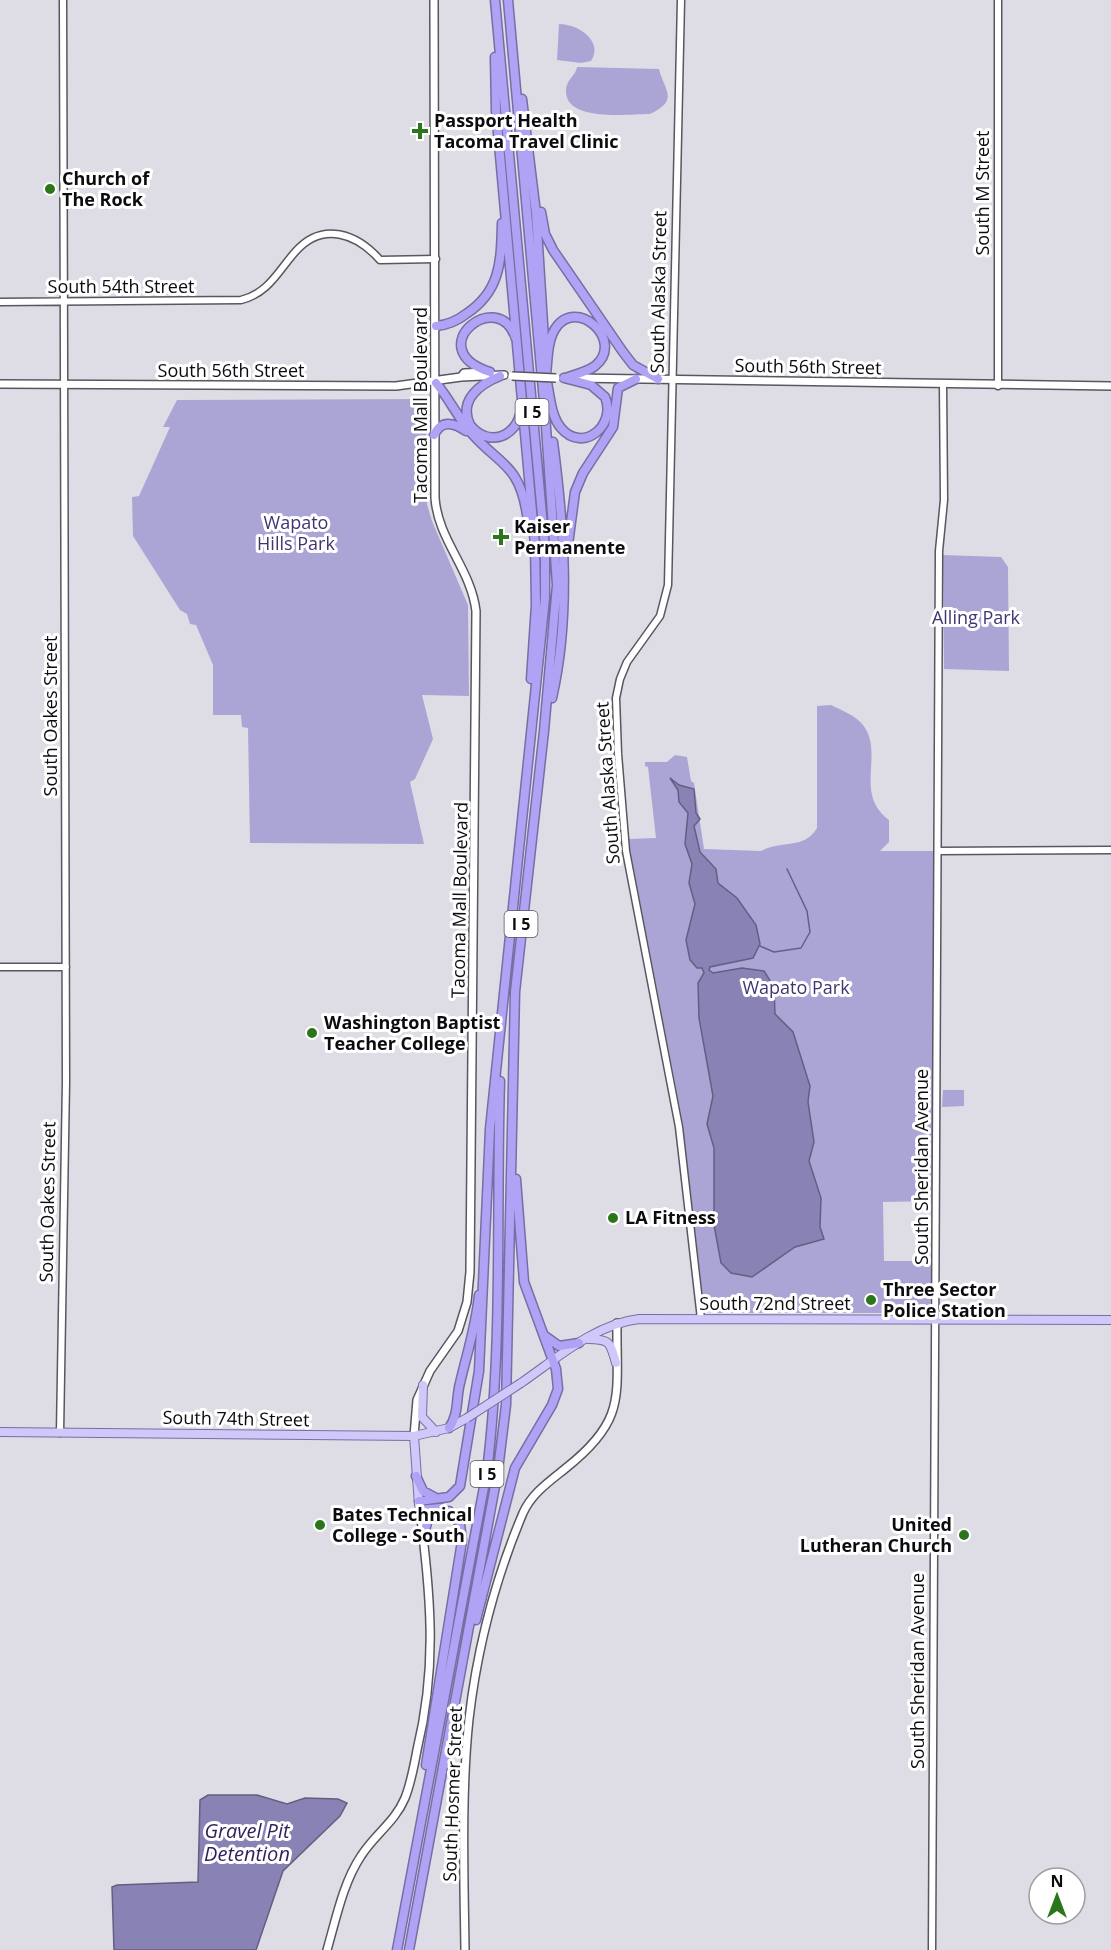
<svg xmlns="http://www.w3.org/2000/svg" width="1111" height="1950" viewBox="0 0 1111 1950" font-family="'Open Sans',sans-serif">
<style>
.green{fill:#aba5d5}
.water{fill:#8982b4;stroke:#645f82;stroke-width:1.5}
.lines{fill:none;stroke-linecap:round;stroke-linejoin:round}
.stream{stroke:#645f82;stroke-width:1.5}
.tertiary-casing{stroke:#58575f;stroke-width:9}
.secondary-casing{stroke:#58575f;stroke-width:10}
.primary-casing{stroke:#776ea4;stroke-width:10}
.motorway-casing{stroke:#776ea4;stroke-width:11}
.tertiary{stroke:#fff;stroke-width:6}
.secondary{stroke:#fff;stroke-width:7}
.primary{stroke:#d0c8f9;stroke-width:8}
.motorway{stroke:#b0a3f5;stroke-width:8}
.secondary-bridge-casing{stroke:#58575f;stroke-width:10;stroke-linecap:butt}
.primary-bridge-casing{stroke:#776ea4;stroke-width:10;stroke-linecap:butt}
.secondary-bridge{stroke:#fff;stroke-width:7}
.primary-bridge{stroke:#d0c8f9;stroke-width:8}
.poi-dot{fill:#2b751a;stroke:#fff;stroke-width:2}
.labels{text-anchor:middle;stroke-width:6;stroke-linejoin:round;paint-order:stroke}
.shield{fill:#fff;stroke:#555557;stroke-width:1.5}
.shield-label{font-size:16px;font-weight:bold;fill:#0c0c0f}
.poi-label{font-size:18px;font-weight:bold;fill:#0c0c0f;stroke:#fff;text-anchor:start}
.street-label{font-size:18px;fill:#0c0c0f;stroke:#fff}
.park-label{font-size:18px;fill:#423473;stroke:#fff}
.water-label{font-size:20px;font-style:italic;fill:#2f1f5c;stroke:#fff}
</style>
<rect width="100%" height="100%" fill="#dedde6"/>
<path class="green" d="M559,24c19,0 45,17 32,37l-10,2 -24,-3z
M577,67l82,2c5,21 21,31 -9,45 -22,0 -83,8 -84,-22 -1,-12 10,-16 11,-25z
M424,399l2,5 1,100 5,17 36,84 1,91 -47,-1 11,44 -18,40 -5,3 14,62 -174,-1 -2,-115 -6,-1 -1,-12h-28v-50l-17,-40 -6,-1 -3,-10 -7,-4 -47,-74 -1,-39 7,-1 31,-69h-7l14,-27z
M943,555l58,2 7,10 1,104 -65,-2z
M831,705c10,5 24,10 32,20 22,29 -10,68 26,95v22l-9,9h54l-1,350 -50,1 1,59h48l-2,52h-216v-6h-10l-22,-188 -54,-280 28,-1 -8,-71 -3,-1v-4h22l8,-7 12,2 4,24 3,2 10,66 57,2c20,-11 43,-1 56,-23v-122z
M943,1090h21v16l-22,1z"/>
<path class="water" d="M670,778l9,7 15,4 2,24 4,6 -6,7 6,26 16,17 2,14 19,15 19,27 4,19 -7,14 -43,9 -1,3 4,3 29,-5 22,3 10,16 1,27 18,18 17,54 -2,16 6,40 -5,19 12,37 -1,29 4,12 -29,8 -43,30 -21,-4 -10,-10 -7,-38v-77l-7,-24 6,-28 -14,-78 -1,-35 6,-10 -2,-5h-5l-7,-8 -4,-20 9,-36 -6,-21 3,-19 -7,-20 3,-31 -9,-11 -1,-12z
M208,1795h49l30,9 18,-6 33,1 9,4 -7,13 -57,55 -27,79h-142l-2,-63 5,-2 81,-3 2,-82z"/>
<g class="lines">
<path class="stream" d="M760,946l14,6 27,-4 9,-16 -3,-21 -20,-42"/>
<g class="tertiary-casing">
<path id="tertiary" d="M681,0l-13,585 -8,31 -33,46 -7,17 -4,19 2,56 8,97 53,276 22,192
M998,0v386
M0,302l241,-2c28,-7 37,-29 55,-49 27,-30 61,-17 84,9l56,-1
M938,851l173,-1
M0,967h66
M60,1433l6,-351 -3,-1082
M932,1950l7,-1399 5,-51 -1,-115"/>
</g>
<g class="secondary-casing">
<path id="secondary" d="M461,377l3,-4 25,-1
M574,378l537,8
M0,384l396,2 65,-9 43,-2
M414,1436l3,-36 13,-29 28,-40 9,-29 3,-30 6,-661c-5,-42 -38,-71 -41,-113l-1,-498
M327,1950c9,-31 16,-67 34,-94 13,-21 34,-34 44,-58 6,-15 9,-32 12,-48 21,-87 13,-154 3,-240
M465,1950c-1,-75 -4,-156 4,-231 8,-69 27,-142 54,-206 9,-20 27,-32 43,-45 62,-49 50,-73 51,-145"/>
</g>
<g class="primary-casing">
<path id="primary" d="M588,1339c23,0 22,4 28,24
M521,1383c35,-24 74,-59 118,-64l472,1
M423,1385l-1,32 14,15
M0,1432l414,4 35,-8 18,-10
M414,1436l5,69"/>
</g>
<g class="motorway-casing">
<path id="motorway" d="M495,57l1,54 39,434 1,60 -5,74
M522,99l14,114 9,142
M541,212l4,22 8,16 70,102 10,13 25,14
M436,326c12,-1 21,-5 30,-12 35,-23 35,-53 36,-91
M490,372c-71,-23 9,-88 26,-33
M546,374c2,-15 1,-32 9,-45 21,-34 71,12 40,37 -8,6 -21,9 -30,12
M500,376c-20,8 -42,24 -30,49 19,23 47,12 51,-15
M547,382c3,15 4,34 14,46 22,26 56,-3 44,-31l-14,-12 -27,-7
M436,383c12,14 20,31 32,46 29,36 51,32 59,86
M434,435c7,-15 19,-13 32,-4
M567,552l8,-60 8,-19 30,-46 5,-39 18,-9
M552,698c19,-83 12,-172 1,-256
M545,1336l14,10 20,-3
M449,1428c10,-13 7,-31 11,-45 7,-30 16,-57 19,-88
M416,1476l7,15 13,7
M419,1501l30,-4 11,-11 19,-115 11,-242 55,-531v-50l-50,-548
M420,1510l20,-2
M423,1538l5,-19 8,-8h13l11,13 2,17 -36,224
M476,1620l39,-152 37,-63 6,-16 -2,-20 -32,-87 -8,-103
M397,1950l90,-479c16,-130 9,-259 13,-390
M409,1950l89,-480 8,-65 9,-413 29,-261 13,-146 -12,-172 -37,-413"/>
</g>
<use href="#tertiary" class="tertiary"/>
<use href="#secondary" class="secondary"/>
<use href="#primary" class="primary"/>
<use href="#motorway" class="motorway"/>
<g class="secondary-bridge-casing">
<path id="secondary-bridge" d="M512,376l44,2"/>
</g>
<g class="primary-bridge-casing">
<path id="primary-bridge" d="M467,1418l54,-35"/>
</g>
<use href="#secondary-bridge" class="secondary-bridge"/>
<use href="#primary-bridge" class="primary-bridge"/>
</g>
<g class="poi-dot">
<path d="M417 122h6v6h6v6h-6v6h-6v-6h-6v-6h6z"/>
<circle cx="50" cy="189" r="6"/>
<path d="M498 528h6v6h6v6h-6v6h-6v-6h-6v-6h6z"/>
<circle cx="312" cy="1033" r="6"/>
<circle cx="613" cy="1218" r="6"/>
<circle cx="871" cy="1300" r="6"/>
<circle cx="320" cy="1525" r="6"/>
<circle cx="964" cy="1535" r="6"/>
</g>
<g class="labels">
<g class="shield">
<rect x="515.5" y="399" width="33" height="26" rx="4.5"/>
<rect x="504.5" y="911" width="33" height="26" rx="4.5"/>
<rect x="470.5" y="1461" width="33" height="26" rx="4.5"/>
</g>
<g class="shield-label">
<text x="532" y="418">I 5</text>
<text x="521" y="930">I 5</text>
<text x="487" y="1480">I 5</text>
</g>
<g class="poi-label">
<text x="434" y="127">Passport Health<tspan x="434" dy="21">Tacoma Travel Clinic</tspan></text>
<text x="62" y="185">Church of<tspan x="62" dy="21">The Rock</tspan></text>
<text x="514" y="533">Kaiser<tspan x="514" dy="21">Permanente</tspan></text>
<text x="324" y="1029">Washington Baptist<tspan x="324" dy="21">Teacher College</tspan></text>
<text x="625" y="1224">LA Fitness</text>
<text x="883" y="1296">Three Sector<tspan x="883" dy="21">Police Station</tspan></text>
<text x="332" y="1521">Bates Technical<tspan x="332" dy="21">College - South</tspan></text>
<text x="952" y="1531" text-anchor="end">United<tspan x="952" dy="21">Lutheran Church</tspan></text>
</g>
<g class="street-label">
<text transform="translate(983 193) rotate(-90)" y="6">South M Street</text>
<text x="121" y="293">South 54th Street</text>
<text transform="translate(659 292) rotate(-89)" y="6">South Alaska Street</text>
<text transform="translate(808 367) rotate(1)" y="6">South 56th Street</text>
<text x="231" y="377">South 56th Street</text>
<text transform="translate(421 405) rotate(-90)" y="6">Tacoma Mall Boulevard</text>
<text transform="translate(51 716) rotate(-90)" y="6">South Oakes Street</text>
<text transform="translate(608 783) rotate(-94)" y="6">South Alaska Street</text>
<text transform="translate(460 900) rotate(-89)" y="6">Tacoma Mall Boulevard</text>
<text transform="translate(922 1167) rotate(-90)" y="6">South Sheridan Avenue</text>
<text transform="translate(48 1202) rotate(-89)" y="6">South Oakes Street</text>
<text x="775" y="1310">South 72nd Street</text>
<text transform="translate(236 1419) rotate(1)" y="6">South 74th Street</text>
<text transform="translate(918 1671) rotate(-90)" y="6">South Sheridan Avenue</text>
<text transform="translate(453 1794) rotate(-88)" y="6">South Hosmer Street</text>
</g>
<g class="park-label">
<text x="296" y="529">Wapato<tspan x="296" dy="21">Hills Park</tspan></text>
<text x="976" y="624">Alling Park</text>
<text x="796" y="994">Wapato Park</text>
</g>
<g class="water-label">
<text x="247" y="1838">Gravel Pit<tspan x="247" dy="23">Detention</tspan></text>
</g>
</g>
<g transform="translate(1057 1896)"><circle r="28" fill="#ffffff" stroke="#9e9e9f" stroke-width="1.5"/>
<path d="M0-4.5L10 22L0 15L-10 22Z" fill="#2b751a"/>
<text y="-9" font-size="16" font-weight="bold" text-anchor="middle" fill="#0c0c0f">N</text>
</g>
</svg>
